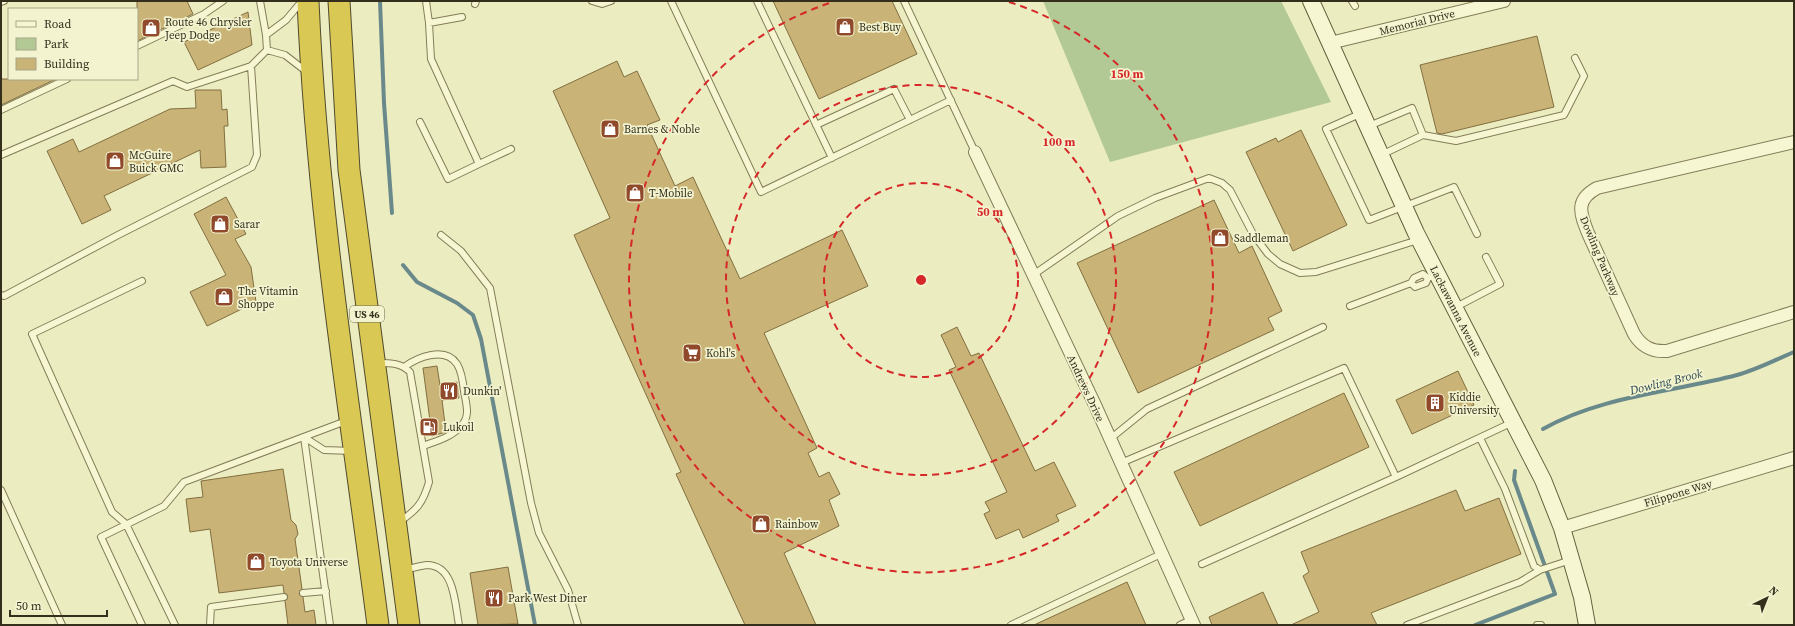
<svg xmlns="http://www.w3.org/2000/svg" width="1795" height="626" viewBox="0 0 1795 626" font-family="'Source Serif 4',serif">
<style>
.green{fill:#b2c995}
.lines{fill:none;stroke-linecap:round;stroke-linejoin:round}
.stream{stroke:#6a898b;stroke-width:4}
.building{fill:#c9b377;stroke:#826f40}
.lane-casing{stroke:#847d59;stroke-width:8}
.street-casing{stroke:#847d59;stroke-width:14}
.secondary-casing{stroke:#655e3c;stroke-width:18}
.highway-casing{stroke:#514a2d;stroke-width:23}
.lane{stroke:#f6f7d2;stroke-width:6}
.street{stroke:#f6f7d2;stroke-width:12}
.secondary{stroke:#f6f7d2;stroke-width:16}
.highway{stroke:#d9c853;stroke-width:21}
.ring{fill:none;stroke:#d62828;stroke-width:2;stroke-dasharray:7 5}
.labels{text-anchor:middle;stroke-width:3.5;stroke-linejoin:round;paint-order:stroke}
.shield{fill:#f3f4cf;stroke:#6d6a52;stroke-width:1}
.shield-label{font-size:10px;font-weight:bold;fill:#342f1d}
.poi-label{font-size:11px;fill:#342f1d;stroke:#f3f4cf;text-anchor:start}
.street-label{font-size:11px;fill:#342f1d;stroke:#f3f4cf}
.water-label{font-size:12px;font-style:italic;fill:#2c4953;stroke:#f3f4cf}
.centre{fill:#d62828;stroke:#f3f4cf;stroke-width:2}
.ring-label{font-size:12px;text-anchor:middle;font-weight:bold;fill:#d62828;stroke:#f3f4cf;stroke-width:3.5;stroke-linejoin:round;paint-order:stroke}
</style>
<rect width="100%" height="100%" fill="#ebecc0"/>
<path class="green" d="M1043,1h238l50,101 -221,60z"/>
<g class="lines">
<path class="stream" d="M380,1l4,102 8,110
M403,265l14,17 40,21 16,12 8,24 54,286
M1543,429c58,-33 130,-37 194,-54 19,-5 38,-15 57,-23
M1475,625l80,-31 -41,-114 1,-9"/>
</g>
<path class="building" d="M137,1h50l6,13 -56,27z
M773,1h119l25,53 -98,45z
M248,12l4,33 -54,25 -14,-28z
M1537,36l17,71 -112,27 -5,-1 -17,-68z
M617,61l7,16 13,-6 23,49 -13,5 28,61 18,-9 47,102 102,-49 26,56 -104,47 53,115 -9,5 11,24 10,-5 11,22 -11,6 10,26 -55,27 32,72h-71l-69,-151 5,-2 -107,-237 36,-17 -57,-127z
M1,79h55l-55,26z
M195,90h26l1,20 5,-1 1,17h-4l2,41 -25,1 -1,-18 -96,46 7,14 -29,14 -35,-73 26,-12 6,13 91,-43 26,-1z
M1301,130l46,95 -54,26 -47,-99 30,-14 2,4z
M226,197l20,37 -11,5 16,28 5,35 -49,24 -17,-34 36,-17 -32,-61z
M1214,200l25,53 13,-7 30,65 -14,7 6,12 -136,63 -61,-130z
M957,327l14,29 8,-3 56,118 19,-9 22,44 -20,9 3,6 -36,17 -4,-9 -23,10 -12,-25 6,-3 -5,-9 22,-10 -58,-122 7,-3 -15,-32z
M437,366l3,19 17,-3 2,16 -17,2 4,32 -14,4 -9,-68z
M1458,371l16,34 -62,29 -16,-34z
M1344,393l25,54 -169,79 -26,-54z
M283,469l8,51 5,5 2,9 -3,5 7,50 -3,5 4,3 2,15 9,-2 2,15h-28l-3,-24 3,-5 -4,-3 -1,-8 -64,8 -9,-64 -20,3 -4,-33 17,-2 -2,-16z
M1456,490l9,21 34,-13 22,56 -150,59 6,12h-86l28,-13 -16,-36 6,-4 -8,-20z
M508,567l10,57 -40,1 -8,-52z
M1127,582l19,43h-112z
M1263,592l15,33h-66l-3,-8z"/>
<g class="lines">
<g class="lane-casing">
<path id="lane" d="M260,1l6,34
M426,1l3,22
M592,1l10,3 9,-3
M671,1l90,191 190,-92
M757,1l75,157
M904,1l71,151
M1352,1l3,5
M1,2l3,-1
M475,4l1,-3
M137,46l67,-32 19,-13
M267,50l-1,-15 20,-15 16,-19
M267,50l18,5 22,17
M1,110l66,-31
M1362,113l-36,16 43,91 85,-33 23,47
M420,122l28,57 31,-15 -48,-105 -2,-36 33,-6
M816,125l78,-36 16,31
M1369,126l43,-18 11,27
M1,155l172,-74 14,6 64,-21 16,-16
M1381,155l42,-20 33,6 108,-26 20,-39 -9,-18
M479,164l32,-15
M441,235l20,16 29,37 41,215 8,30 29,57 10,35
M1033,275l85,-59 37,-18 54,-20 13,5 8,7 23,44 15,20 12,10 20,9 16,-1 102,-32
M142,281l-110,53 80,178 14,12 49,101
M1411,283l4,4 11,-4 2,-5 3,-1
M1,295l3,1 114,-61 134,-68 5,-12 -6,-89
M1350,306l61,-23 3,-5 9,-4 5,4
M1456,307l44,-23 -14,-27
M378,363c13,0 23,0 32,9l19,110c-6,21 -12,28 -30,40
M404,367c14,-10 41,-21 53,-3 5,8 6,18 7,27 2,13 7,25 -3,35 -9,11 -25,15 -38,20
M304,437l26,188
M304,437l20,13 28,1
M1480,438l25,51 29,77 6,4 31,-10
M1110,439l37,-30 176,-82
M1121,463l223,-95 52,109
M1,490l61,135
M1202,564l194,-87 117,-55
M406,569c7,-1 14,-3 21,-4 28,0 28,40 32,60
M303,593l23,-2
M142,625l-41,-88 63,-31 20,-24 162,-61
M210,625l1,-18 73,-10
M1011,625l150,-71
M1180,625l11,-5
M1407,625l113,-43 20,-12
M1537,625h4"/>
</g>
<g class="street-casing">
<path id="street" d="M1330,43l174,-42
M1794,142l-197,46c-22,12 -17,25 -9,45l46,101c8,13 18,18 33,17l127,-39
M975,152l120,253 99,220
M1562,528l232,-70"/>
</g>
<g class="secondary-casing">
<path id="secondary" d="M1311,1l105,232 127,247 19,48 20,69 5,28"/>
</g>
<g class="highway-casing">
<path id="highway" d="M308,1c9,211 43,415 70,624
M339,1l10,169 60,455"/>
</g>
<use href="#lane" class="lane"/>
<use href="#street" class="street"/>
<use href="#secondary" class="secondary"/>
<use href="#highway" class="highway"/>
</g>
<g class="ring">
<circle cx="921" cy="280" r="97"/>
<circle cx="921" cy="280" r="195"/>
<path d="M1009 2A292 292 0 1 1 833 2"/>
</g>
<defs>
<g id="shop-square" transform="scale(1)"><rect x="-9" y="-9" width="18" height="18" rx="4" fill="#904a2b" stroke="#f3f4cf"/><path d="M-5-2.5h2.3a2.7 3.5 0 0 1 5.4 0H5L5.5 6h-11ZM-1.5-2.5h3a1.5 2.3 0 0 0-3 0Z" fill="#fff"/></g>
<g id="supermarket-square" transform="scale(1)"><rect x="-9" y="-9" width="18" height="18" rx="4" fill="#904a2b" stroke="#f3f4cf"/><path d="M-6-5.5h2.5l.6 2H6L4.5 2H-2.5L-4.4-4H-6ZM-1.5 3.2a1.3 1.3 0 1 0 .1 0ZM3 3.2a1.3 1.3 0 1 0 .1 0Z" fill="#fff"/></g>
<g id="restaurant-square" transform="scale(1)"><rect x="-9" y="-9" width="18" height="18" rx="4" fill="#904a2b" stroke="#f3f4cf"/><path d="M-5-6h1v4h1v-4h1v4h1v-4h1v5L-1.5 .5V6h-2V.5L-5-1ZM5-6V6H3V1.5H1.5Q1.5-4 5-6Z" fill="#fff"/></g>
<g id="building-square" transform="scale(1)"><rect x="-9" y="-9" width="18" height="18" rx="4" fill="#904a2b" stroke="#f3f4cf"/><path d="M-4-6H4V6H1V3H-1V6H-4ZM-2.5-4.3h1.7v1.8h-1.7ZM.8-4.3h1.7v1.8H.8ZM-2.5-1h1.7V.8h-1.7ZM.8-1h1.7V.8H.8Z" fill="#fff"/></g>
<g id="fuel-square" transform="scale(1)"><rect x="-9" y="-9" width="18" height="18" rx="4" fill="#904a2b" stroke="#f3f4cf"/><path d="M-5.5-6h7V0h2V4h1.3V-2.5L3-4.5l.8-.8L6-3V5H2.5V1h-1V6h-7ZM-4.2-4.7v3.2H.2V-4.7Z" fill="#fff"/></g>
</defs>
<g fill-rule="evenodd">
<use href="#shop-square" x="845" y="27"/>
<use href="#shop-square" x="151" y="28"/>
<use href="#shop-square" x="610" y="129"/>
<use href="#shop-square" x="115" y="161"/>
<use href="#shop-square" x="635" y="193"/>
<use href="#shop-square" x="220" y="224"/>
<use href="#shop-square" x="1220" y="238"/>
<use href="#shop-square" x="224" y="297"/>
<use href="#supermarket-square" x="692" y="353"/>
<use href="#restaurant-square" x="449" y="391"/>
<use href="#building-square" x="1435" y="403"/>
<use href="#fuel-square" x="429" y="427"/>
<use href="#shop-square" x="761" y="524"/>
<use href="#shop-square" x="256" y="562"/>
<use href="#restaurant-square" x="494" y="598"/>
</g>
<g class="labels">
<rect class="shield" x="350" y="306" width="34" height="16" rx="3"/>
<g class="shield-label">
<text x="367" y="318">US 46</text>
</g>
<g class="poi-label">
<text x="165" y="26">Route 46 Chrysler<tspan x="165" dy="13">Jeep Dodge</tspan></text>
<text x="859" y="31">Best Buy</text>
<text x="624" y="133">Barnes &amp; Noble</text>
<text x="129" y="159">McGuire<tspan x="129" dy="13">Buick GMC</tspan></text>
<text x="649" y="197">T-Mobile</text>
<text x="234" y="228">Sarar</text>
<text x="1234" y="242">Saddleman</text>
<text x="238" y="295">The Vitamin<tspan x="238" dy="13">Shoppe</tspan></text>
<text x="706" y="357">Kohl's</text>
<text x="463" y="395">Dunkin'</text>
<text x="1449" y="401">Kiddie<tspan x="1449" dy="13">University</tspan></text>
<text x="443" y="431">Lukoil</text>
<text x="775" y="528">Rainbow</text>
<text x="270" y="566">Toyota Universe</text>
<text x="508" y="602">Park West Diner</text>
</g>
<g class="street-label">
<text transform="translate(1417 22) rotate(-14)" y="4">Memorial Drive</text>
<text transform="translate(1600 256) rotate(67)" y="4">Dowling Parkway</text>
<text transform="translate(1456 311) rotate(63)" y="4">Lackawanna Avenue</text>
<text transform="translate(1086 388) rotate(65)" y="4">Andrews Drive</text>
<text transform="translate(1678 493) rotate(-17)" y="4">Filippone Way</text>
</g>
<g class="water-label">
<text transform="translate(1666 382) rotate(-14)" y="4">Dowling Brook</text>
</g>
</g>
<circle cx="921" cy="280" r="6" class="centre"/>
<g class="ring-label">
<text x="1127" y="78">150 m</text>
<text x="1059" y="146">100 m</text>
<text x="990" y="216">50 m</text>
</g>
<rect width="1795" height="626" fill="none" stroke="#342f1d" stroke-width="4"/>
<rect x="8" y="8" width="130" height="72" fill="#f3f4cf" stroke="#a7a588"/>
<rect x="16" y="21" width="20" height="6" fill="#f6f7d2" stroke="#a7a588"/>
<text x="44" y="28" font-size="12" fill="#342f1d">Road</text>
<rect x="16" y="38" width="20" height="12" fill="#b2c995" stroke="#a7a588"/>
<text x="44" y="48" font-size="12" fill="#342f1d">Park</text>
<rect x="16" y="58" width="20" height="12" fill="#c9b377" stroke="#a7a588"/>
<text x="44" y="68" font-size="12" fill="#342f1d">Building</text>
<g transform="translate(1767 598) rotate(43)" stroke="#f3f4cf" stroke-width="3" paint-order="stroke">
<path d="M0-3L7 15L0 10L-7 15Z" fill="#342f1d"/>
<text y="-6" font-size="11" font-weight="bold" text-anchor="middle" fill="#342f1d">N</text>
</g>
<path d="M10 610v6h97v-6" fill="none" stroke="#342f1d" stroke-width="2"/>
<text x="16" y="610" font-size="12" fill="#342f1d" stroke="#f3f4cf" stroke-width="3" paint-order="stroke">50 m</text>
</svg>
